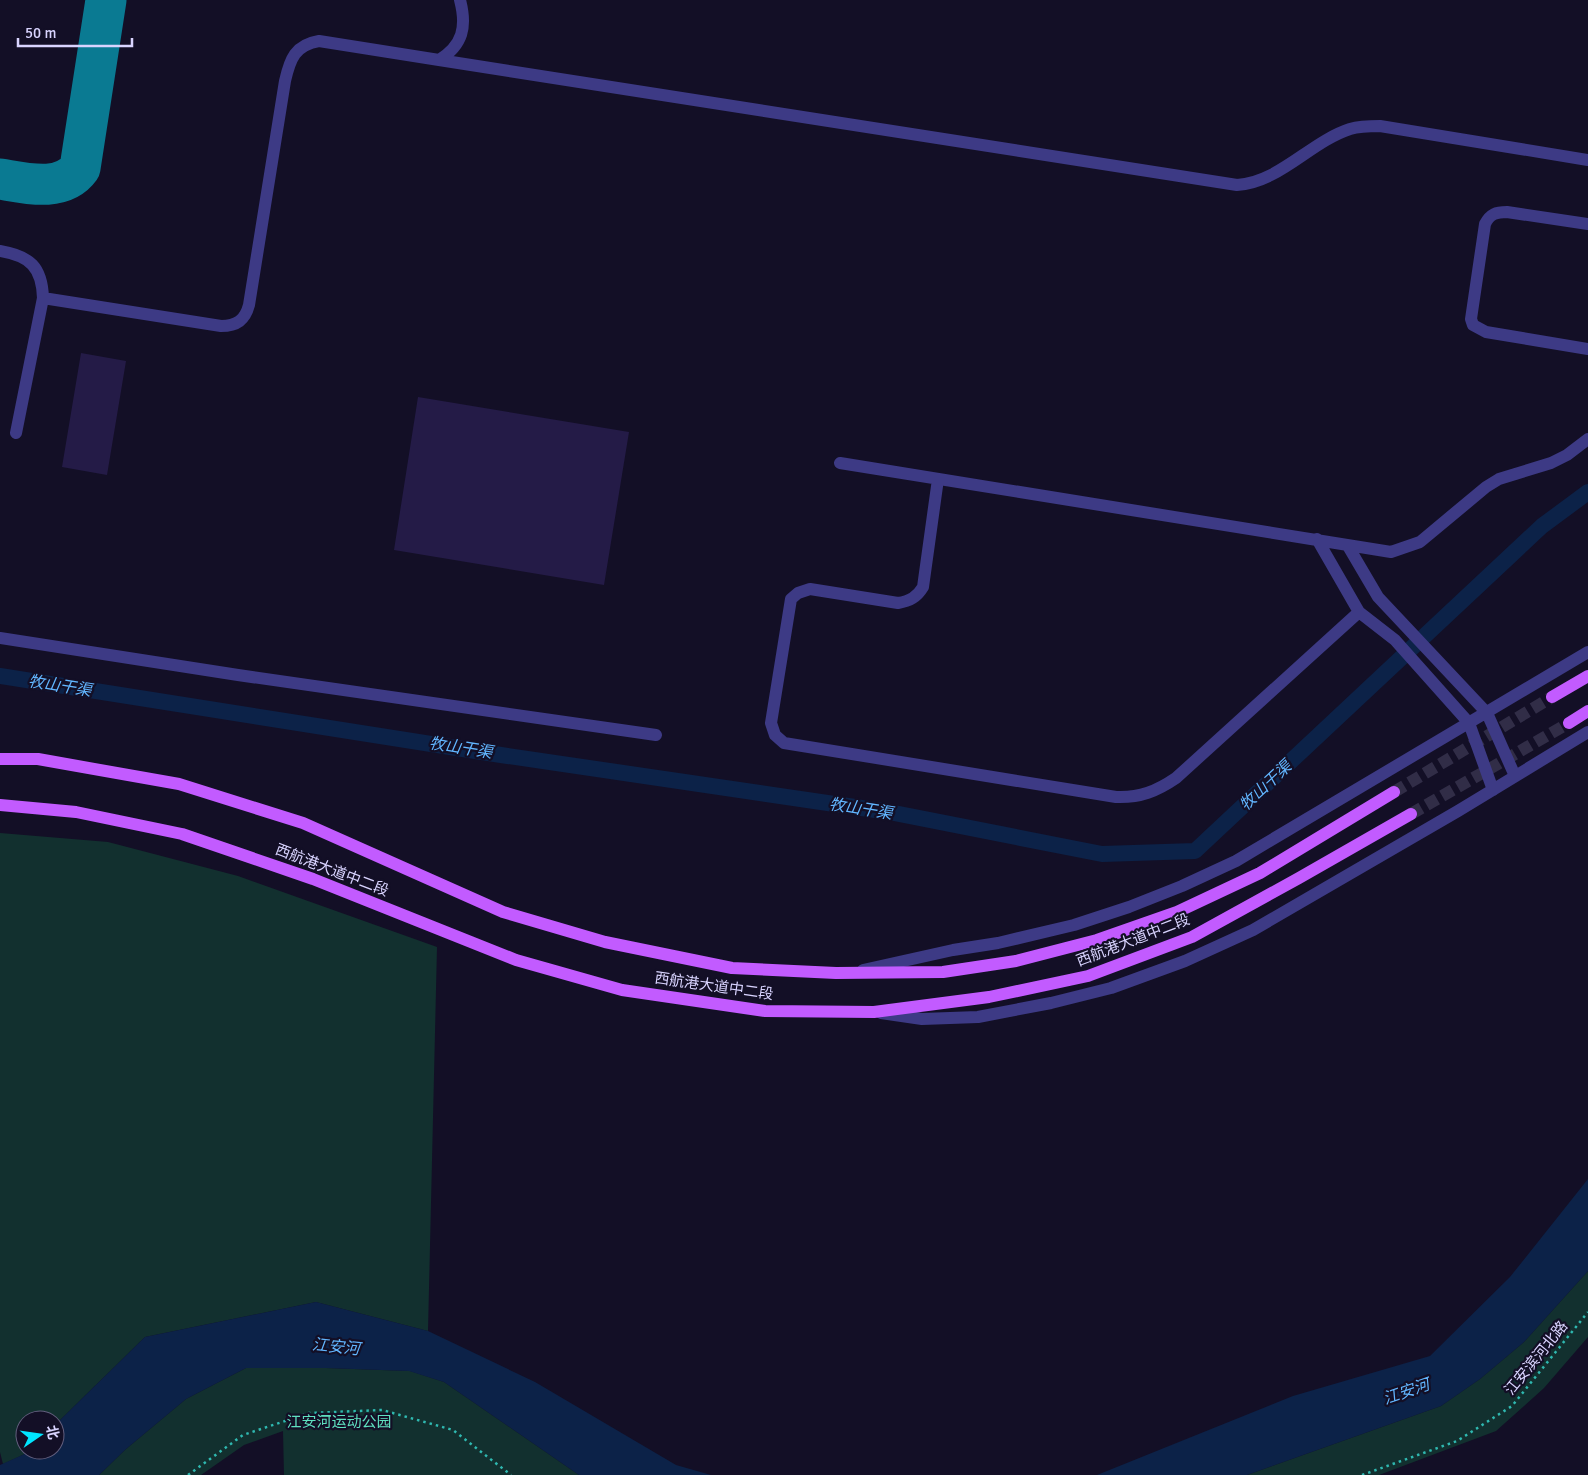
<svg xmlns="http://www.w3.org/2000/svg" width="1588" height="1475" viewBox="0 0 1588 1475" font-family="Signika,'Noto Sans SC',sans-serif">
<style>
.green{fill:#12302f}
.water{fill:#0c2248}
.lines{fill:none;stroke-linecap:round;stroke-linejoin:round}
.canal{stroke:#0c2248;stroke-width:16}
.taxiway{stroke:#0a7a92;stroke-width:41}
.building{fill:#241b47}
.major-tunnel{stroke:#312d47;stroke-width:12;stroke-dasharray:12 6;stroke-linecap:butt}
.path{stroke:#2fb8b0;stroke-width:2.5;stroke-dasharray:2.5 4;stroke-linecap:butt}
.minor{stroke:#3d3a85;stroke-width:12}
.major{stroke:#c25bff;stroke-width:12}
.labels{text-anchor:middle;stroke-width:4.5;stroke-linejoin:round;paint-order:stroke}
.street-label{font-size:15px;fill:#d9d4ff;stroke:#130f26}
.park-label{font-size:15px;fill:#5fe0c0;stroke:#130f26}
.water-label{font-size:16px;font-style:italic;fill:#62b6ff;stroke:#130f26}
</style>
<rect width="100%" height="100%" fill="#130f26"/>
<path class="green" d="M0,833l108,9 130,34 199,71 -9,384 -112,-29 -171,35 -90,88v-5h-30v30h5l-3,3 -24,11 -3,-12z
M1588,1271v66l-44,51 -48,43 -117,44h-132l194,-69 39,-27 44,-37z
M246,1368h81l83,3 34,11 135,93h-295l-1,-44 -39,14 -43,30h-102l27,-26 60,-50z"/>
<path class="water" d="M1588,1179v92l-64,71 -44,37 -39,27 -194,69h-150l196,-79 137,-40 80,-79z
M316,1302l112,29 107,51 141,83 35,10h-132l-135,-93 -35,-11 -83,-3h-80l-60,31 -60,50 -27,26h-99v-10l27,-12 3,-3h25v-25l90,-88z"/>
<g class="lines">
<path class="canal" d="M0,676l501,79 388,57 213,42 93,-3 347,-325 46,-34"/>
<path class="taxiway" d="M0,179c25,4 62,14 80,-11l26,-168"/>
</g>
<path class="building" d="M81,353l45,8 -19,114 -45,-8z
M418,397l211,35 -25,153 -210,-35z"/>
<g class="lines">
<path class="major-tunnel" d="M1394,792l158,-95
M1411,814l158,-91"/>
<path class="path" d="M188,1475l55,-40 66,-22 73,-3 71,20 58,45
M1362,1475l95,-34 55,-35 76,-94"/>
<path class="minor" d="M439,60l798,125c43,-3 73,-43 113,-56 10,-3 20,-3 30,-3l208,34
M1588,224l-81,-12c-11,0 -17,2 -22,12l-14,95 2,6 13,7 102,17
M0,251c30,5 42,16 43,47l-27,135
M43,298l178,28c16,0 24,-6 28,-21l36,-224c5,-22 10,-36 34,-40l120,19c24,-15 28,-33 21,-60
M840,463l551,89 29,-10 66,-55 13,-8 52,-16 16,-8 21,-16
M938,479l-15,108c-6,10 -13,14 -25,16l-88,-14 -12,4 -7,6 -20,124 4,12 9,8 332,54c24,1 41,-6 60,-19l183,-166
M1317,539l42,73 36,28 74,83 24,67
M1348,546l30,51 109,116 28,63
M0,638l238,37 418,60
M863,970l90,-20 45,-7 76,-18 55,-18 53,-21 54,-25 352,-209
M881,1013l41,6 56,-2 73,-14 60,-15 74,-27 68,-31 205,-119 130,-79"/>
<path class="major" d="M1552,697l36,-21
M1569,723l19,-12
M0,759h38l141,25 124,39 200,89 102,30 127,26 104,5 107,-1 73,-11 81,-21 80,-28 83,-39 134,-81
M0,805l76,7 106,22 131,45 203,81 106,30 143,21 109,1 115,-15 99,-21 104,-39 107,-59 112,-64"/>
</g>
<g class="labels">
<g class="street-label">
<text transform="translate(332 870) rotate(21)" y="5">西航港大道中二段</text>
<text transform="translate(1133 940) rotate(-21)" y="5">西航港大道中二段</text>
<text transform="translate(714 986) rotate(8)" y="5">西航港大道中二段</text>
<text transform="translate(1536 1358) rotate(-51)" y="5">江安滨河北路</text>
</g>
<g class="park-label">
<text x="339" y="1427">江安河运动公园</text>
</g>
<g class="water-label">
<text transform="translate(60 685) rotate(9)" y="6">牧山干渠</text>
<text transform="translate(461 747) rotate(9)" y="6">牧山干渠</text>
<text transform="translate(1265 785) rotate(-43)" y="6">牧山干渠</text>
<text transform="translate(861 808) rotate(9)" y="6">牧山干渠</text>
<text transform="translate(336 1346) rotate(6)" y="6">江安河</text>
<text transform="translate(1406 1391) rotate(-19)" y="6">江安河</text>
</g>
</g>
<g transform="translate(40 1435) rotate(77)"><circle r="24" fill="#130f26" stroke="#625e7d"/>
<path d="M0-4L9 19L0 12L-9 19Z" fill="#00e5ff"/>
<text y="-8" font-size="14" font-weight="bold" text-anchor="middle" fill="#d9d4ff">北</text>
</g>
<path d="M18 38v8h114v-8" fill="none" stroke="#d9d4ff" stroke-width="2.5"/>
<text x="25" y="38" font-size="15" fill="#d9d4ff" stroke="#130f26" stroke-width="4" paint-order="stroke">50 m</text>
</svg>
